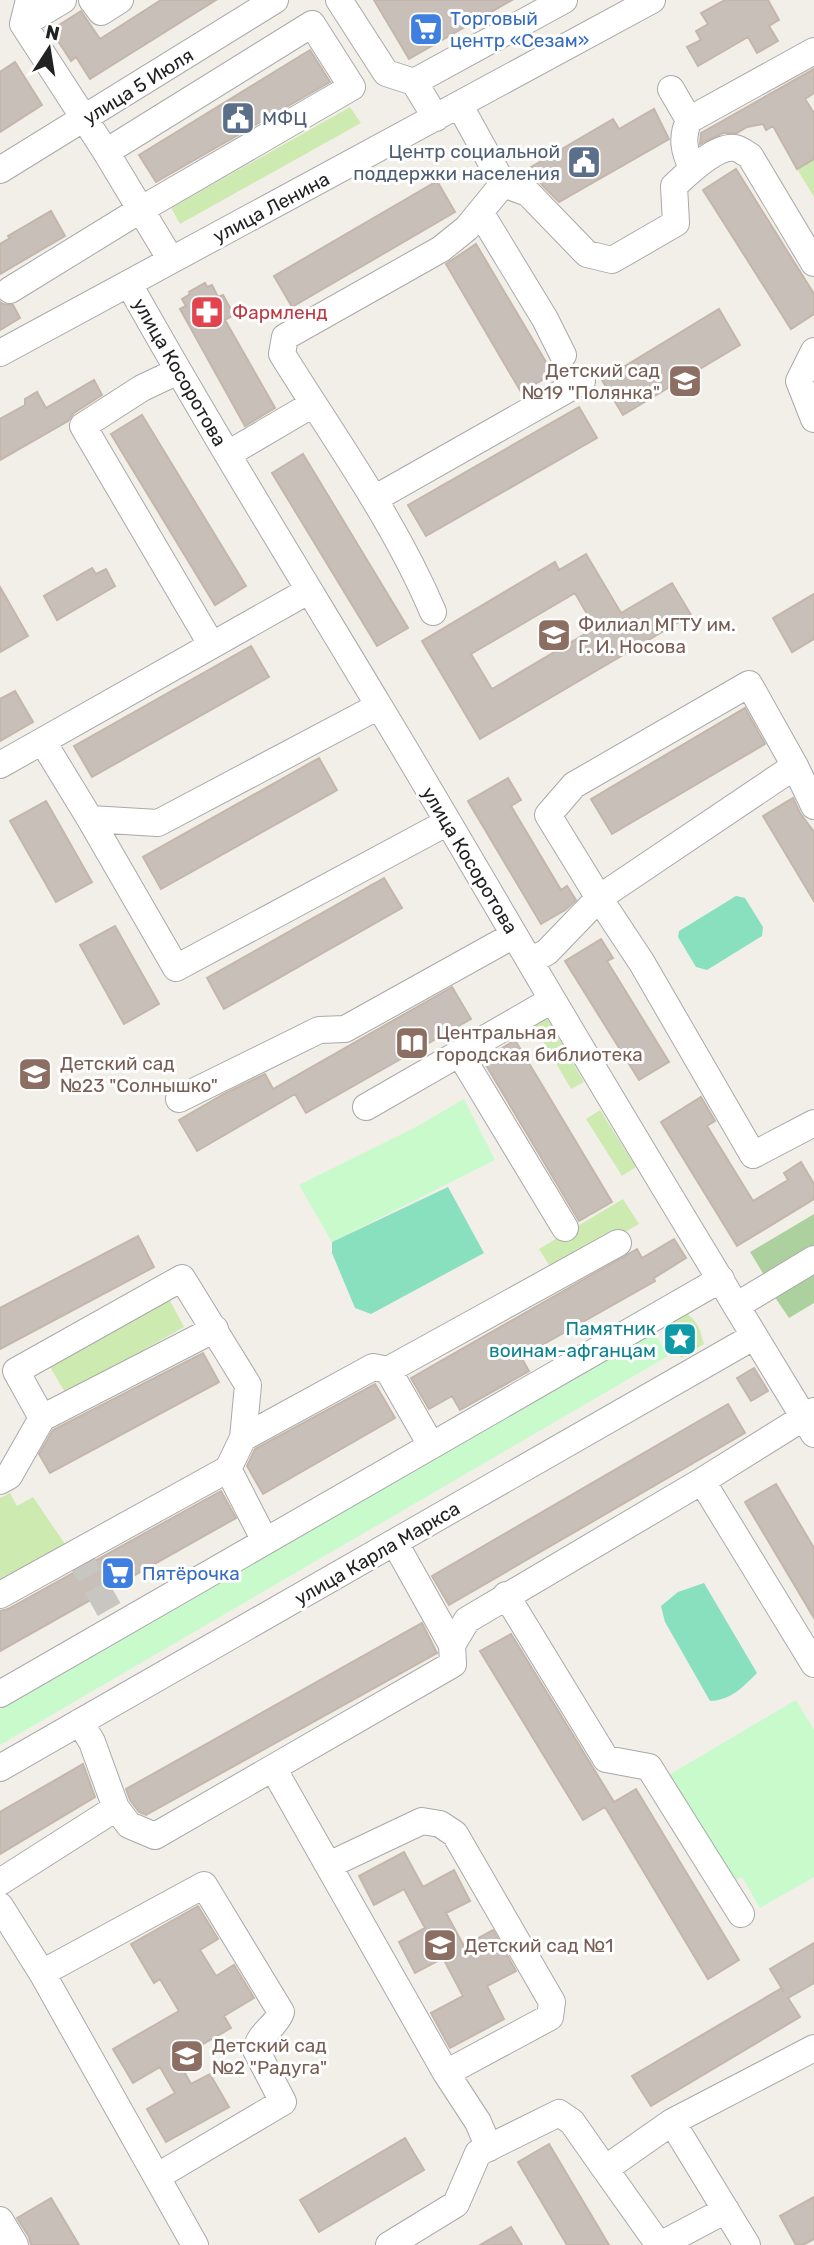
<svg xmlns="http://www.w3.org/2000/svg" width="814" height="2245" viewBox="0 0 814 2245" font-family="Rubik,sans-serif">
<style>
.grass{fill:#cdebb0}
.forest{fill:#add19e}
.park{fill:#c8facc}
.pitch{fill:#88e0be}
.building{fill:#c7bfb8;stroke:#c4b6ab;stroke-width:2;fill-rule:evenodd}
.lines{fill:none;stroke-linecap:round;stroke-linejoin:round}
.minor-tunnel{stroke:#c8c6c1;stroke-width:26;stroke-dasharray:26 13;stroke-linecap:butt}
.minor-casing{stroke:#a9a9a9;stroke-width:28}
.minor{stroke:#fff;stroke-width:26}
.labels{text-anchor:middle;stroke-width:6;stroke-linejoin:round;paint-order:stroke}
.shop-label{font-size:19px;fill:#366cbe;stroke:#fff;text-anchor:start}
.street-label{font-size:19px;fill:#222;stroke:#fff}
.service-label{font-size:19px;fill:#4e5e75;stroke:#fff;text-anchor:start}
.health-label{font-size:19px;fill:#be3a42;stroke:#fff;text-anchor:start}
.education-label{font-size:19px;fill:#785e54;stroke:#fff;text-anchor:start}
.culture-label{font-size:19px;fill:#0d838f;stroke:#fff;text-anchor:end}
</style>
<rect width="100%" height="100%" fill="#f2efe9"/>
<path class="grass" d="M350,107l11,16 -181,101 -9,-16z
M814,159v38l-17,-28z
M545,1015l39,67 -13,7 -39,-67z
M600,1110l36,57 -14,9 -36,-57z
M623,1199l16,25 -85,49 -15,-24z
M166,1293l18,34 -118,67 -20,-34z
M684,1312c14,8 16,17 20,32l-23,14 -19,-34z
M10,1493l7,13 16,-9 32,47 -65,35v-81z"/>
<path class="forest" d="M814,1214v31l-50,30 -14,-23z
M814,1267v36l-25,15 -17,-25z"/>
<path class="park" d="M464,1099l31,61 -163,82 -33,-57 117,-58z
M654,1332l14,24 -668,389v-36z
M796,1700l18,30v147l-54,31 -18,-31 -12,6 -63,-107z"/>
<path class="pitch" d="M736,896l9,2 18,29 -1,9 -55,34 -11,-3 -18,-30 1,-6z
M448,1187l36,66 -113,61 -16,-6 -23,-55v-11z
M704,1583l53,90c-15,15 -26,27 -47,28l-45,-79 -4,-16 17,-14z"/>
<path class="building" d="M161,0h55l-126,79 -14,-22 -5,4 -20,-31 30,-19 19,28z
M374,0h138l-103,59z
M725,0h43l11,20 -10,6 9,15 -21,12 -9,-16 -50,29 -11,-19 14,-7 -5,-9 12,-7 -7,-11z
M310,50l20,32 -174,100 -17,-27z
M15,62l27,43 -42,27v-60z
M814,69v24l-9,6 9,14v46l-17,10 -24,-43 -7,4 -3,-6 -16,3 -10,6h-14l-23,11 1,-11z
M654,109l15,30 -110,63 -17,-17 -11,-18 82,-48 6,10z
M736,169l78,125v20l-23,15 -88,-139z
M437,181l18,31 -163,95 -18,-31z
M51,211l14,25 -65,38v-30l10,-6 -2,-2z
M476,244l77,130 -32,18 -75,-128z
M205,283l2,4 5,-2 6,12 5,-2 11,20 -9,5 50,88 -30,18 -65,-117 6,-3 -4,-7 8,-5 -1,-2z
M0,302l3,2 10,1 7,13 -20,12z
M719,309l21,36 -117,70 -21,-35z
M94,380l8,15 -28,18 -6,8 -68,39v-41l25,-14v-6l12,-7 9,16z
M579,407l18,31 -171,98 -18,-31z
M142,415l104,171 -31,19 -104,-171z
M303,454l105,174 -31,18 -105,-173z
M586,554l35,59 51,-30 19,32 -211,124 -58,-98 133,-79 4,8zM575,593l20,35 -103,61 -21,-35z
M92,568l4,6 10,-5 9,17 -58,34 -13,-24z
M0,587l28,49 -28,16z
M814,594v45l-22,13 -19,-34z
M251,646l18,31 -177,100 -18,-31z
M15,691l18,31 -33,19v-42z
M745,708l20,36 -153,90 -21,-35z
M319,758l18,32 -176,99 -18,-32z
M508,778l13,22 -10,6 50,84 6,-4 9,14 -11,10 -24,14 -73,-123z
M793,798l7,15 14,19v69l-51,-85z
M46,801l46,81 -36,20 -46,-81z
M384,878l18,30 -178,101 -17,-31z
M115,926l44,78 -35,20 -44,-79z
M601,939l12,19 -6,3 62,101 -30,18 -74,-119z
M452,987l19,32 -165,94 -11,-19 -98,57 -18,-31 45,-26 41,-20 8,15z
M515,1040l97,162 -33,19 -96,-161z
M701,1097l14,24 -8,5 46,75 35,-21 -4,-7 17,-11 13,22v15l-77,47 -76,-124z
M138,1236l16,31 -154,82v-41z
M674,1239l12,19 -32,20 1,3 -134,76 8,14 -69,39 -8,-14 -23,13 -18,-31 226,-129 5,9z
M203,1353l16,29 -169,91 -11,-19 14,-24z
M754,1368l14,23 -17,10 -14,-23z
M375,1384l20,34 -132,76 -16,-28 8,-17z
M728,1404l17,29 -296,172 -17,-29z
M776,1484l38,64v70l-69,-116z
M221,1491l15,27 -236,133v-40l8,-2z
M422,1623l15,30 -291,162 -7,-3 -9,-12 -4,-11z
M511,1634l103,168 22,-13 103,171 -31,19 -103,-172 -22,13 -103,-169z
M83,1764l12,33 -95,57v-42z
M404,1852l19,35 31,-17 16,31 -24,12 18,33 29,-16 23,41 -29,15 17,33 -54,29 -19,-35 32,-17 -20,-38 -28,15 -16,-31 26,-14 -21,-39 -30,16 -15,-29z
M198,1906l20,33 -18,11 16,26 18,-11 20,33 -30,18 7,12 -54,31 14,25 19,-10 19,33 -63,35 -19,-33 28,-16 -15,-26 -27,16 -20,-34 66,-38 -19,-32 -6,4 -23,-39z
M814,1943v40l-26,15 12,19 -149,89 -19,-30 150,-88 2,4 -14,-23z
M405,2138l19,32 -105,62 -19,-32z
M549,2144l60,101h-42l-49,-83z
M814,2197v42l-11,6h-7l-16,-29z
M51,2198l28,47h-48l-2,-8 -12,-19z
M511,2227l11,18h-42z"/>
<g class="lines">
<path class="minor-tunnel" d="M77,1553l41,72"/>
<g class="minor-casing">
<path id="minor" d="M29,0l-6,24 83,128 65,108
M92,0l9,12 19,-12
M339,0l47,73 28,9
M23,24l40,-24
M671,89l18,31c-8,18 -5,31 3,48
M460,106l43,78 25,9 59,61 25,6 64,-37 -2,-37c13,-12 42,-41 61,-38 5,1 10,5 15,8l64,107
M436,118l-22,-36 150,-82
M689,120l125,-69
M0,170l275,-170
M480,212l65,107 18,36
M129,284c80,143 166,282 250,422 63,104 123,209 185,313 82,139 166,277 250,415
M10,290l130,-80 212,-123 -40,-63 -206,128
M814,351l-15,30 15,38
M0,353l652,-353
M178,371l-36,17 -59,38 128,218
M228,454l85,-50
M374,499l208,-118
M433,612c-39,-92 -99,-174 -151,-258l3,-17 156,-88 26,-21 36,-44
M43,742l47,77 68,4 221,-117
M0,765l308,-174
M795,766l-46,-82 -175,101 -26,30 51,83 43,65 111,192 61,-32
M90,819l86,149 272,-146
M530,961l17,-9 52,-54 196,-132 19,40
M460,1054l105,174
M179,1099l140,-69 26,-1 169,-94
M366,1107l186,-107
M736,1306l78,-47
M215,1329l-173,89 -26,-47 166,-93 66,107 -5,53 -15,31 37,72
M388,1370l43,75
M243,1438l130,-71 15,3 230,-127
M0,1481l9,-5 33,-58
M702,1481l112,183
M395,1543l57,102 15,-25 235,-139 112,-70
M0,1595l228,-126
M506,1595l100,164 43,8 92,147
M0,1694l721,-415
M0,1768l753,-431
M273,1768l173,305 32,49 11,26
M116,1808l13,17 26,11 298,-172 -1,-19
M329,1865l93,-44 18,3 15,10 97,168 -2,15 -104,56
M0,1882l116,-74 -24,-66 -12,-20
M0,1906l42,67 153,272
M42,1973l162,-88 77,127c-5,15 -22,21 -25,38l27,52 -125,74
M672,2122l75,123
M605,2169l54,76
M0,2220l15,25
M389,2245l67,-41 22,-51 81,-40 13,9 33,47 67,-47 142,-74
M660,2245l66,-35"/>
</g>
<use href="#minor" class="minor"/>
</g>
<defs>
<g id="supermarket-square" transform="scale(1.75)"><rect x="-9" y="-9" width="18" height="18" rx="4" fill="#3f7fe0" stroke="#fff"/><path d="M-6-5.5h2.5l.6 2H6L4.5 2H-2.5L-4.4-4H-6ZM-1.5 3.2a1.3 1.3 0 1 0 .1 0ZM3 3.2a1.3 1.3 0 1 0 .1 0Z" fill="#fff"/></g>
<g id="civic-square" transform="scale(1.75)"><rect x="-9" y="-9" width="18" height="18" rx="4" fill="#5c6f8a" stroke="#fff"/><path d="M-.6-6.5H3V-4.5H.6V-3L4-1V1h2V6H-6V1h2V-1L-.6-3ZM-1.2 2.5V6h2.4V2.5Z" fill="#fff"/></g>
<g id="pharmacy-square" transform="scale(1.75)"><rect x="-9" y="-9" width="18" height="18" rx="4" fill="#e0444e" stroke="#fff"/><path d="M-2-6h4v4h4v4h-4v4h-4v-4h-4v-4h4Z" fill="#fff"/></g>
<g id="school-square" transform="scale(1.75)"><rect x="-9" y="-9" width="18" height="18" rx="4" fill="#8d6e63" stroke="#fff"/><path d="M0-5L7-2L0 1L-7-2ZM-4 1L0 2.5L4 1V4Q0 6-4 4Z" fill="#fff"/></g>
<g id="university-square" transform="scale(1.75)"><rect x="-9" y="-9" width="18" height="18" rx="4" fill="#8d6e63" stroke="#fff"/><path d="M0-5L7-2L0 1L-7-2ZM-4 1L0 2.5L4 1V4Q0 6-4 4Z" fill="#fff"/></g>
<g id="library-square" transform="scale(1.75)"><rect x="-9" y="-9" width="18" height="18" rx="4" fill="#8d6e63" stroke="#fff"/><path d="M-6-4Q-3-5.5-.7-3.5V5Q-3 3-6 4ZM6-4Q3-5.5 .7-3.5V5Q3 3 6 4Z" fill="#fff"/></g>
<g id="sight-square" transform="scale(1.75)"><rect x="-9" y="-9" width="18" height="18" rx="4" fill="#0f9aa8" stroke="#fff"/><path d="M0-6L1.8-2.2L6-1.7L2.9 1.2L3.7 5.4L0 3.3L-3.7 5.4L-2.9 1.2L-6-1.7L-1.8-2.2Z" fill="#fff"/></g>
</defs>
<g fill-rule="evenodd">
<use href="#supermarket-square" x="426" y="29"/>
<use href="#civic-square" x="238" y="118"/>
<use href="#civic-square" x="584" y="162"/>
<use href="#pharmacy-square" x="207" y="312"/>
<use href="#school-square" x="685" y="381"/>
<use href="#university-square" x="554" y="635"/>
<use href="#library-square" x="412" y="1043"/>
<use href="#school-square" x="35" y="1074"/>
<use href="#sight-square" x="680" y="1339"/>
<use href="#supermarket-square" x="118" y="1573"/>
<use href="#school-square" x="440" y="1945"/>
<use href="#school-square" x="187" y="2056"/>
</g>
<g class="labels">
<g class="shop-label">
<text x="450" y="25">Торговый<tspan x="450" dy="22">центр «Сезам»</tspan></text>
<text x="142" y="1580">Пятёрочка</text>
</g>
<g class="street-label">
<text transform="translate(138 86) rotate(-32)" y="7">улица 5 Июля</text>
<text transform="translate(271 207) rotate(-28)" y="7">улица Ленина</text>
<text transform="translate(180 372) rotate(60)" y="7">улица Косоротова</text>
<text transform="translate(470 860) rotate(59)" y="7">улица Косоротова</text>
<text transform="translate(377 1553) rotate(-30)" y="7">улица Карла Маркса</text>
</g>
<g class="service-label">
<text x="262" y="125">МФЦ</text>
<text x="560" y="158" text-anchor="end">Центр социальной<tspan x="560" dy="22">поддержки населения</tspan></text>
</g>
<g class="health-label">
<text x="232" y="319">Фармленд</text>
</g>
<g class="education-label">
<text x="660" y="377" text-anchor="end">Детский сад<tspan x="660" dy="22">№19 "Полянка"</tspan></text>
<text x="578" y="631">Филиал МГТУ им.<tspan x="578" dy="22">Г. И. Носова</tspan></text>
<text x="436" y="1039">Центральная<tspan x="436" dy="22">городская библиотека</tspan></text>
<text x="60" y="1070">Детский сад<tspan x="60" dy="22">№23 "Солнышко"</tspan></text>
<text x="464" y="1952">Детский сад №1</text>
<text x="212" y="2052">Детский сад<tspan x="212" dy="22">№2 "Радуга"</tspan></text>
</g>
<g class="culture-label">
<text x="656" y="1335">Памятник<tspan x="656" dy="22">воинам-афганцам</tspan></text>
</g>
</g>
<g transform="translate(49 49) rotate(12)" stroke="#ffffff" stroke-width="5" paint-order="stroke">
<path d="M0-5L12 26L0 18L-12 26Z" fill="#222222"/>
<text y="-10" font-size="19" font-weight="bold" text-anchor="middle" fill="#222222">N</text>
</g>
</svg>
